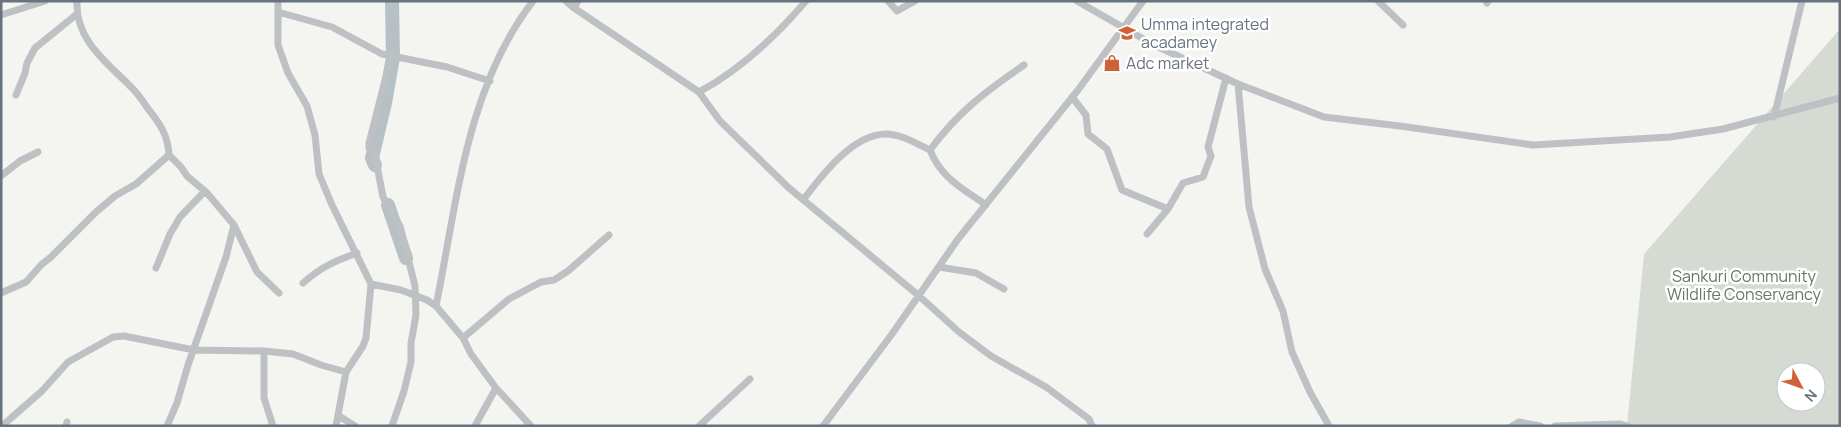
<svg xmlns="http://www.w3.org/2000/svg" width="1841" height="427" viewBox="0 0 1841 427" font-family="Manrope,sans-serif">
<style>
.green{fill:#d5dad3;fill-rule:evenodd}
.lines{fill:none;stroke-linecap:round;stroke-linejoin:round}
.river{stroke:#b7c0c4;stroke-width:14}
.street{stroke:#bec1c4;stroke-width:7}
.labels{text-anchor:middle;stroke-width:5;stroke-linejoin:round;paint-order:stroke}
.poi-label{font-size:16px;fill:#67737e;stroke:#fff;text-anchor:start}
.park-label{font-size:16px;fill:#677665;stroke:#fff}
</style>
<rect width="100%" height="100%" fill="#f4f4f1"/>
<path class="green" d="M1840,29v397h-213l17,-172zM1786,372h30v30h-30z"/>
<g class="lines">
<path class="river" d="M375,165l-3,-7 13,-55 8,-46 -1,-56
M388,205l18,53"/>
<path class="street" d="M278,1v44l10,28 19,33 8,29 4,39 13,31 39,79 -5,54 -3,8 -17,26 -10,54
M566,1l8,7
M578,1l-4,7 125,84 21,29 69,67 129,107 41,37 32,24 55,31 43,32 3,7
M888,1l9,10 18,-10
M1077,1l75,43 86,40 86,33 76,9 133,19 137,-8 53,-8 117,-31
M1378,1l25,24
M1487,3l1,-2
M278,12l54,15 50,27 65,13 43,14
M1,15l44,-14
M391,57l-22,86v5l6,7 8,42 17,29 15,60 1,29 -5,28v19l-7,29 -12,35
M1238,84l11,123 16,62 18,42 9,41 18,40 19,34
M699,92c41,-22 77,-56 107,-91
M16,95l9,-22 2,-10 8,-15 42,-34
M1072,97l14,18 2,19 19,15 15,41 46,19 15,-26 20,-6 8,-21 -3,-9 18,-69
M1774,117l28,-116
M1,176l19,-15 18,-9
M803,200c19,-25 50,-66 83,-66 15,0 31,10 44,16
M986,205c-24,-17 -45,-27 -56,-55 28,-38 56,-59 94,-85
M234,225l23,47 22,21
M1147,234l21,-25
M939,267l37,6 28,16
M156,268l14,-34 10,-17 25,-26
M303,283c18,-16 32,-22 54,-30
M371,284l30,6 26,10 9,6 27,32 8,16 25,34 35,38
M1,293l25,-11 16,-18 9,-7 45,-45 19,-16 21,-12 33,-29c-1,-19 -8,-30 -20,-45 -5,-7 -10,-15 -16,-21 -25,-26 -58,-48 -56,-88
M436,306c21,-103 30,-218 97,-305
M463,338l46,-39 32,-17 13,-2 14,-9 41,-36
M264,351v47l9,28
M339,416l16,10
M2,426l40,-35 26,-29 45,-25 11,-1 70,14 70,1 29,3 28,11 25,7
M66,426l1,-4
M167,426l10,-23 11,-38 38,-108 8,-32 -27,-32 -20,-17 -6,-9 -12,-12
M475,426l21,-38
M699,426l51,-47
M823,426l69,-92 66,-95 120,-149 65,-89
M1512,426l7,-4 21,4
M1555,426l64,-2 8,2"/>
</g>
<defs>
<g id="school-bare" transform="scale(1.35)"><path d="M0-5L7-2L0 1L-7-2ZM-4 1L0 2.5L4 1V4Q0 6-4 4Z" fill="#ce6137" stroke="#fff" stroke-width="2.5" paint-order="stroke"/></g>
<g id="shop-bare" transform="scale(1.35)"><path d="M-5-2.5h2.3a2.7 3.5 0 0 1 5.4 0H5L5.5 6h-11ZM-1.5-2.5h3a1.5 2.3 0 0 0-3 0Z" fill="#ce6137" stroke="#fff" stroke-width="2.5" paint-order="stroke"/></g>
</defs>
<g fill-rule="evenodd">
<use href="#school-bare" x="1127" y="33"/>
<use href="#shop-bare" x="1112" y="63"/>
</g>
<g class="labels">
<g class="poi-label">
<text x="1141" y="30">Umma integrated<tspan x="1141" dy="18">acadamey</tspan></text>
<text x="1126" y="69">Adc market</text>
</g>
<g class="park-label">
<text x="1744" y="282">Sankuri Community<tspan x="1744" dy="18">Wildlife Conservancy</tspan></text>
</g>
</g>
<rect width="1841" height="427" fill="none" stroke="#67737e" stroke-width="5"/>
<g transform="translate(1801 387) rotate(131)"><circle r="24" fill="#ffffff" stroke="#c2c7cb"/>
<path d="M0-4L9 19L0 12L-9 19Z" fill="#ce6137"/>
<text y="-8" font-size="14" font-weight="bold" text-anchor="middle" fill="#67737e">N</text>
</g>
</svg>
